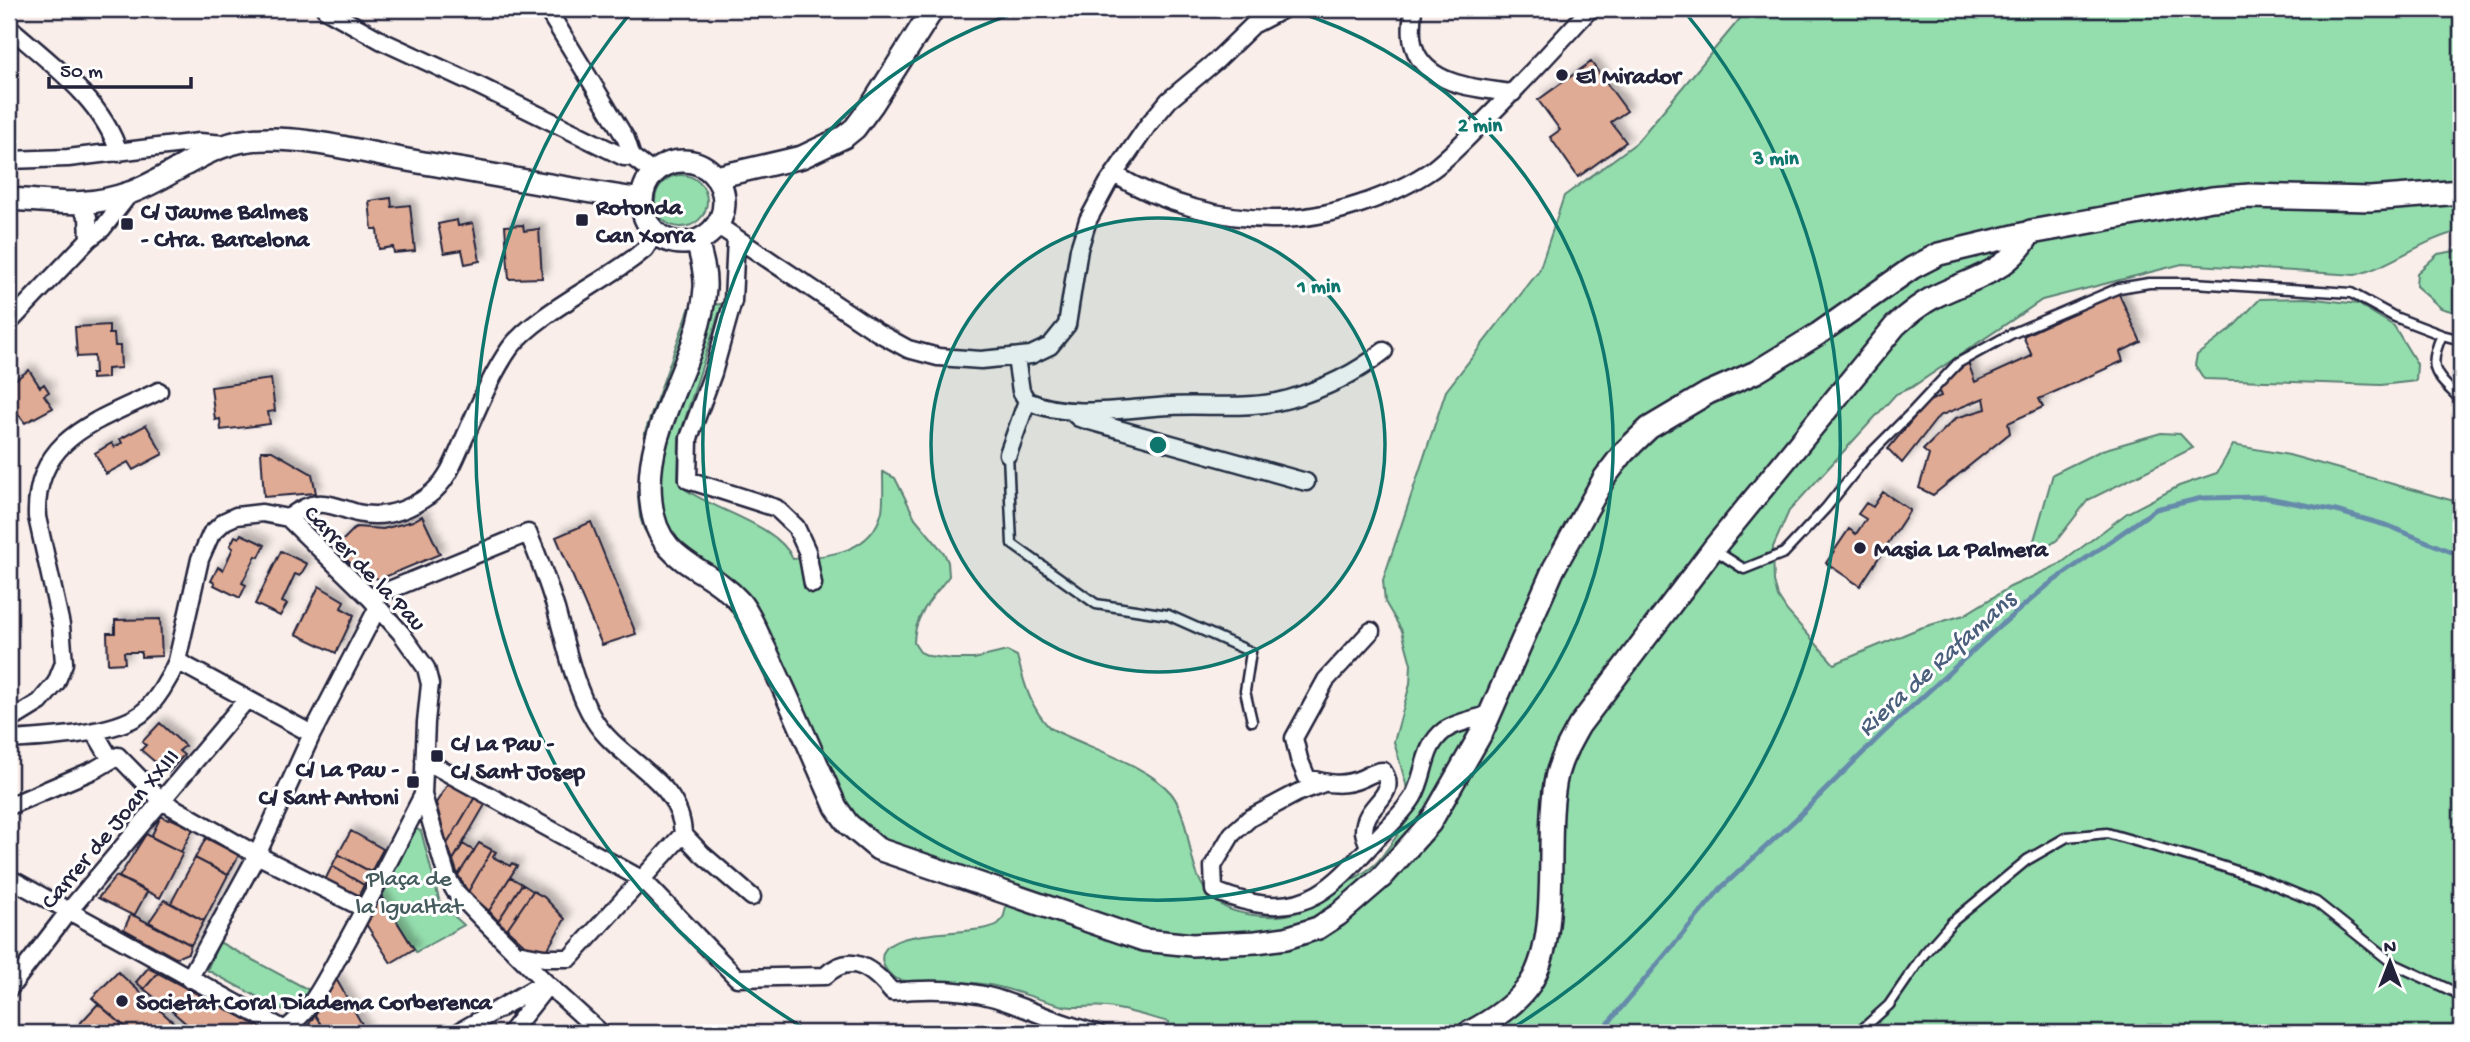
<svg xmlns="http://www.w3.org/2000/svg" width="2470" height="1042" viewBox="0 0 2470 1042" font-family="'Gochi Hand',sans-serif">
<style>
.green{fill:#94dead;stroke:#5b8074;stroke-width:2}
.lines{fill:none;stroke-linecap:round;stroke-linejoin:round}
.stream{stroke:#668baa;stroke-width:5}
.building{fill:#e0ab94;stroke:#22223b;stroke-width:2;filter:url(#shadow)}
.service-casing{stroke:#22223b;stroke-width:13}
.minor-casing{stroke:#22223b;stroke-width:21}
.tertiary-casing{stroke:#22223b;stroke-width:26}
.secondary-casing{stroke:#22223b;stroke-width:28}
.service{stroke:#fff;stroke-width:8}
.minor{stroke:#fff;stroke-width:16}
.tertiary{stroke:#fff;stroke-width:21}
.secondary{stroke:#fff;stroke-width:23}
.ring{fill:none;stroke:#0f766e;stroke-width:3.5}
.poi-dot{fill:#22223b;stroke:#fff;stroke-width:2.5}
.labels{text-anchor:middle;stroke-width:6;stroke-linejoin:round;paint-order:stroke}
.poi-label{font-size:24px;font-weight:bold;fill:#22223b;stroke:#fff;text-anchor:start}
.street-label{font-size:24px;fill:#22223b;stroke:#fff}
.park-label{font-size:24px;fill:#445a5d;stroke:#fff}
.water-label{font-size:26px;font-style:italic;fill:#4a5f7c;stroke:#fff}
.centre{fill:#0f766e;stroke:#fff;stroke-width:3.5}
.ring-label{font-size:21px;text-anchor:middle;font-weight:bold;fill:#0f766e;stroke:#fff;stroke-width:6;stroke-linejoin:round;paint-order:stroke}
</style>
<defs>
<filter id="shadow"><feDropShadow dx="5.5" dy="-5.5" stdDeviation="3.5" flood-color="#0004"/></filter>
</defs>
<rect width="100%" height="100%" fill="#f9eeea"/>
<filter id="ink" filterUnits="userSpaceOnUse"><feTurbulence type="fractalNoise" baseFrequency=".0143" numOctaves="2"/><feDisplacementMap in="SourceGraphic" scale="14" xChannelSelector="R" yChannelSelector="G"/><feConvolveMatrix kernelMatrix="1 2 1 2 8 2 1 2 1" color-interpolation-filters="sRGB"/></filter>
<g filter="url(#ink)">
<path class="green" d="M1748,9h713v222c-39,8 -67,34 -106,44l-173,-11 -140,36 -130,87 -16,7 -107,117 -16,36 1,34 4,16 9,14 47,53 86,-36 44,-13 46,-28 50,-23 67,-51 52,-27 38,-13 16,-28 56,10 172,48v530h-1295l3,-11c-20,-5 -41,-12 -62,-15 -14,-2 -29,2 -43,-1 -28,-6 -53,-19 -82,-22 -25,-4 -63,2 -85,-5 -7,-3 -11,-8 -14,-15 -11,-40 94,-26 115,-40 8,-6 7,-16 9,-24l-168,-74 -82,-175 -27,-42 -13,-13 -53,-39 -20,-28 -4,-12 -2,-19 7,-66 45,-125 32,-3 -43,134 -1,42 7,9c30,22 92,35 108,70 36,-3 79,-6 89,-48 2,-12 1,-26 1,-39l12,6 20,40 29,35 4,9 1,14c-16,21 -35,39 -35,67l6,9 9,4 23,3h22l33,-8 10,5c7,26 13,52 33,72 33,18 97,36 121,65 20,25 15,67 33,95 12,18 27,24 49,27 45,6 61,-9 96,-33 10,-7 23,-13 30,-22 11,-14 21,-29 31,-43l-4,-33 -12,-42 16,-58 1,-20 -9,-33 -17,-29 -2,-22 63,-189 93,-120 25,-75 72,-53z
M655 201a26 26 0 1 1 52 0a26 26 0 1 1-52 0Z
M2461,250v64l-20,-6 -25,-22 1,-13 21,-19z
M2307,298l51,6 36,22 23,38 -1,17 -35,4 -177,-6 -9,-14 2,-10 34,-26 29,-30z
M2161,433l19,1 13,14 -105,52 -31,40 -17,12 -7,-8 20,-70 49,-24z
M413,828l8,3 19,72 24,22 -48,27 -37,-59z
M219,942l90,48 -14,27 -88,-47z"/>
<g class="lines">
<path class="stream" d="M1600,1033l121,-145 75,-69 87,-86 117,-107 48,-41 108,-76 46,-11 61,-1 73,14 53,15 72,30"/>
</g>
<path class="building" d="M1591,62l36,49 -16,11 15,20 -48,35 -28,-40 10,-7 -22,-30z
M391,198l1,9 18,-2 5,46 -21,2 -1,-6 -14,2 -2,-20h-5l-3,-28z
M457,220l1,6 15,-3 7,38 -15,3 -3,-14 -18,3 -6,-29z
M523,225l1,6 15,-2 3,49 -33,1 -4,-53z
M2118,292l23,50 -21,10 3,9 -84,38 4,8 -35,16 2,10 -77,62 -14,-7 10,-33 -6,-5 33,-32 30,-9 -2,-11 -45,18 -37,47 -14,-14 39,-47 14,-6 -3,-7 30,-27 7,20 57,-26 -9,-20z
M109,325v9h5l1,12h5l1,22 -14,1v9l-16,1v-5h4l-1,-18 -17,1 -2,-30z
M29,370l11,17 4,-3 5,8 -5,3 9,13 -28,15 -13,-17 2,-2 -5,-10v-10z
M271,379l4,32 -7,1 2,12 -49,6 -1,-11 -5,1 -4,-33z
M146,425l17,29 -30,16 -5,-8 -22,12 -11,-21 17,-10 2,4 8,-4 -2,-4z
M261,451h11l40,23 4,19 -52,4z
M1883,492l27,18 -50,76 -34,-23 23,-34 7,5 10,-15 -8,-5 8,-11 7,4z
M422,516l18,38 -60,25 -17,-3 -28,-28 21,-21 27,2 30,-8z
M591,522l45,112 -34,11 -46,-108z
M241,534l24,11 -6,12 -3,-1 -14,27 4,2 -6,13 -26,-13 1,-2 -4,-2 7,-14 5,3 10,-22 -3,-2 5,-10 4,2z
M281,551l26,13 -7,12 -5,-2 -13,28 5,2 -7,12 -25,-12z
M319,586l25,15 -3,7 13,7 -18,38 -40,-19z
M160,619l2,37 -21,1v-5h-17l1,11 -17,1 -1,-31h8v-13z
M160,723l25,23 -6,5 5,4 -16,18 -27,-23 5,-5 -4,-3z
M449,782l26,15 -28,47 -11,-41z
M475,797l11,6 -33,57 -6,-16z
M161,816l7,4 2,-2 23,11 -12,23 -30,-15z
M351,831l32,18 -12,23 -33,-18z
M146,834l37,19 -23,45 -41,-21z
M206,838l33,17 -11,20 -33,-17z
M479,843l13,7 -24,42 -10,-17z
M463,844l11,7 -16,24 -5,-15z
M492,850l4,2 -3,5 17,9 2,-3 5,3 -28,45 -21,-19z
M338,854l33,18 -7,13 -32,-19z
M195,858l33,17 -24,46 -33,-18z
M332,866l32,19 -6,12 -33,-17z
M116,876l31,16 -13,24 -36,-18z
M510,877l12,7 -24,37 -9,-10z
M522,884l11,7 -26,38 -9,-8z
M533,891l11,6 21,22 -19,33 -16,-2 -23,-21z
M379,893l35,56 -23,14 -27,-42z
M164,900l40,21 -13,24 -42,-23z
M131,914l60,31 -3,8 -12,5 -52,-29z
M148,968l10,5 -14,16 -8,-7z
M118,972l66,60v1h-52l-40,-35z
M158,973l30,16 -14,24 -30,-24z
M335,977l32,56h-41l-11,-18z
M188,989l73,38 -3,6h-49l-19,-6 -16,-14z
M98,1004l34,29h-57l-2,-2z
M315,1015l11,18h-24l2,-2z"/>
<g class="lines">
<g class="service-casing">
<path id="service" d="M2442,335c-16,35 -6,40 19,65
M1008,454l4,90 84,60 72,11 83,37 -6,39 7,30
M1713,549l31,20 40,-16 42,-45 39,-49 49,-49 44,-47 53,-29 108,-46 30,-5h45l157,10 44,24 47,18 19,5
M1858,1033l31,-28 35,-51 28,-32 75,-62 40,-23 40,-4 105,30 46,15 58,24 78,62 67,31"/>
</g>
<g class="minor-casing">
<path id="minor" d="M325,9l57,32 91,42 151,74h8
M547,9l79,130 6,18 20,15
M1413,9c-1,12 -3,26 1,38 12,39 66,42 99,46
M9,27c40,35 94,73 110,126
M9,160l59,-2 131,-16 27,2
M1114,174c47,29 108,46 163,45 50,0 116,-22 156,-50 17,-13 32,-29 47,-44 38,-37 74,-77 110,-116
M79,204l9,13 1,22
M717,225l160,107 31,17 30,8 43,3 50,-5 19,-9 17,-21 12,-76 9,-29 20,-37 40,-58 21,-25 48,-40 36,-35 31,-16
M736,238l-3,63 -20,72 -24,65 -1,42 88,28 20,19 11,24 6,33
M9,323l80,-84 13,-10 28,-36
M1016,358l5,33 6,10c44,19 98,7 144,5 39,-2 80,4 118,-7 37,-11 66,-25 95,-48
M1071,411l8,7 227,64
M1008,454l19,-53
M288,518c28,-22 39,-14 69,-5 26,6 50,-2 71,-17 20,-15 26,-35 36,-57 14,-31 27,-64 46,-91 25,-33 90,-64 125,-91l10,-8 11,-17
M370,598l158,-65c11,25 20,50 28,76 10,36 18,78 38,111 26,42 87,59 89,114l19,20 50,43
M177,661l135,73
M9,721l31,-19 16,-19 8,-20 -3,-38 -24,-108c-3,-81 62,-96 122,-126
M94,731l17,29
M9,740c35,-2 103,-5 132,-26 15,-12 29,-36 36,-53l23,-102 11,-25 14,-13 11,-5 26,-3 26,5 82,80 31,35 25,35 4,16 -4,38 -3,73 24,82 8,14 26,27 64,64 56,51
M118,756l44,45 95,54 108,54
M424,760l219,120 94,98 88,-2c26,-25 48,-7 67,16 35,-4 69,-4 103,6 35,11 67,27 102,35
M1324,783l-27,10 -47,25 -18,16 -19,32 1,24c13,7 26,10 40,13 56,11 82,-20 117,-58 14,-16 31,-30 42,-48 13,-22 9,-50 32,-67 11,-8 32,-11 45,-16
M9,806l87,-37 22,-13
M1369,847c-1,-5 -5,-11 -5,-16 0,-28 36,-34 19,-60 -8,0 -13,4 -20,7 -20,9 -35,6 -56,0l-8,-19 -5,-21 32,-58 45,-49
M9,878l276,152
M517,953l27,5h26l113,-124
M189,979l68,-124 55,-121 66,-127
M9,989l59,-77 179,-213
M280,1033c33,-21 47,-57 66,-90 27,-49 51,-98 77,-148
M457,1033l88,-51
M510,1033l38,-48"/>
</g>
<g class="tertiary-casing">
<path id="tertiary" d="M642 202a41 41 0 1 1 82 0a41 41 0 1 1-82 0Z
M716,177l86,-20 42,-20 11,-9 17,-23 61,-96
M9,199c45,2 75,10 120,-6 41,-14 76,-48 121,-53 50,-5 103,10 152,19 80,14 160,29 240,41
M697,241c4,16 9,31 8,47 -5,75 -63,137 -54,214 6,62 54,62 88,99 11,12 18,32 25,46 26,53 48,107 72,160l12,17 30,25 266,91 48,5 64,-3 30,-4 32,-10 20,-13 44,-38 48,-54 52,-91 72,-164 51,-91 19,-25 25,-24 59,-35 48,-21 62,-38 94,-66 27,-14 92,-22
M1468,1033c23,-12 47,-27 62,-49 33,-51 13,-150 27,-210 5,-18 13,-32 22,-48l134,-177 182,-223c12,-11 24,-21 39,-29 41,-21 72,-22 97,-65"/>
</g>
<g class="secondary-casing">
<path id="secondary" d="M2031,232l181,-33 38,-3 120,3 91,-7"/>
</g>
<use href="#service" class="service"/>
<use href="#minor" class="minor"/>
<use href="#tertiary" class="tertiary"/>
<use href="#secondary" class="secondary"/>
</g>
</g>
<circle cx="1158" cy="445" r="227" fill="#0f766e" fill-opacity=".12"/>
<g class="ring">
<circle cx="1158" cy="445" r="227"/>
<path d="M1291 10A455 455 0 1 1 1025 10"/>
<path d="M812 1033A682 682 0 0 1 632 11M1684 11A682 682 0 0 1 1504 1033"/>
</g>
<g class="poi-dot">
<circle cx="1562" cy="75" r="7"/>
<rect x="575" y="213" width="14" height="14" rx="3.5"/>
<rect x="120" y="217" width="14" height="14" rx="3.5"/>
<circle cx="1860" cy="548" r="7"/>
<rect x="430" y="749" width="14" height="14" rx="3.5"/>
<rect x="406" y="775" width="14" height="14" rx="3.5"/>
<circle cx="122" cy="1001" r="7"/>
</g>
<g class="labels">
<g class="poi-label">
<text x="1576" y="83">El Mirador</text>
<text x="596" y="214">Rotonda<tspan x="596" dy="28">Can Xorra</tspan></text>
<text x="141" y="218">C/ Jaume Balmes<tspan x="141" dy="28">- Ctra. Barcelona</tspan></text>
<text x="1874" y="556">Masia La Palmera</text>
<text x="451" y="750">C/ La Pau -<tspan x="451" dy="28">C/ Sant Josep</tspan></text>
<text x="399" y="776" text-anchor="end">C/ La Pau -<tspan x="399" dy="28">C/ Sant Antoni</tspan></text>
<text x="136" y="1009">Societat Coral Diadema Corberenca</text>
</g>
<g class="street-label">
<text transform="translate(366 567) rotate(46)" y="8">Carrer de la Pau</text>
<text transform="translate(109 828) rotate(-50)" y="8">Carrer de Joan XXIII</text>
</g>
<g class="park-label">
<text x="409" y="885">Plaça de<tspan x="409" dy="28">la Igualtat</tspan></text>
</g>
<g class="water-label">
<text transform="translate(1935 662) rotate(-42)" y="9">Riera de Rafamans</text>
</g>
</g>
<circle cx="1158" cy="445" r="10" class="centre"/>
<g class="ring-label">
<text x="1480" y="131">2 min</text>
<text x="1776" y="164">3 min</text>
<text x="1319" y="292">1 min</text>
</g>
<rect width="2470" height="1042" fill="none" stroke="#fff" stroke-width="35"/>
<rect x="18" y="18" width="2435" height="1007" fill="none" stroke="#22223b" stroke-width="2.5" filter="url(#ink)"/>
<g transform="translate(2390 962)" stroke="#ffffff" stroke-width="5" paint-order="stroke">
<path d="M0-5L12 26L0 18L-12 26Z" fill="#22223b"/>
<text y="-10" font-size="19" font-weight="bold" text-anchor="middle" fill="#22223b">N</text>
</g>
<path d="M49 77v10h142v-10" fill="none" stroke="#22223b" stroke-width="3.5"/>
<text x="60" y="77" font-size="21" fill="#22223b" stroke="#ffffff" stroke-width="5" paint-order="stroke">50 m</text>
</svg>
